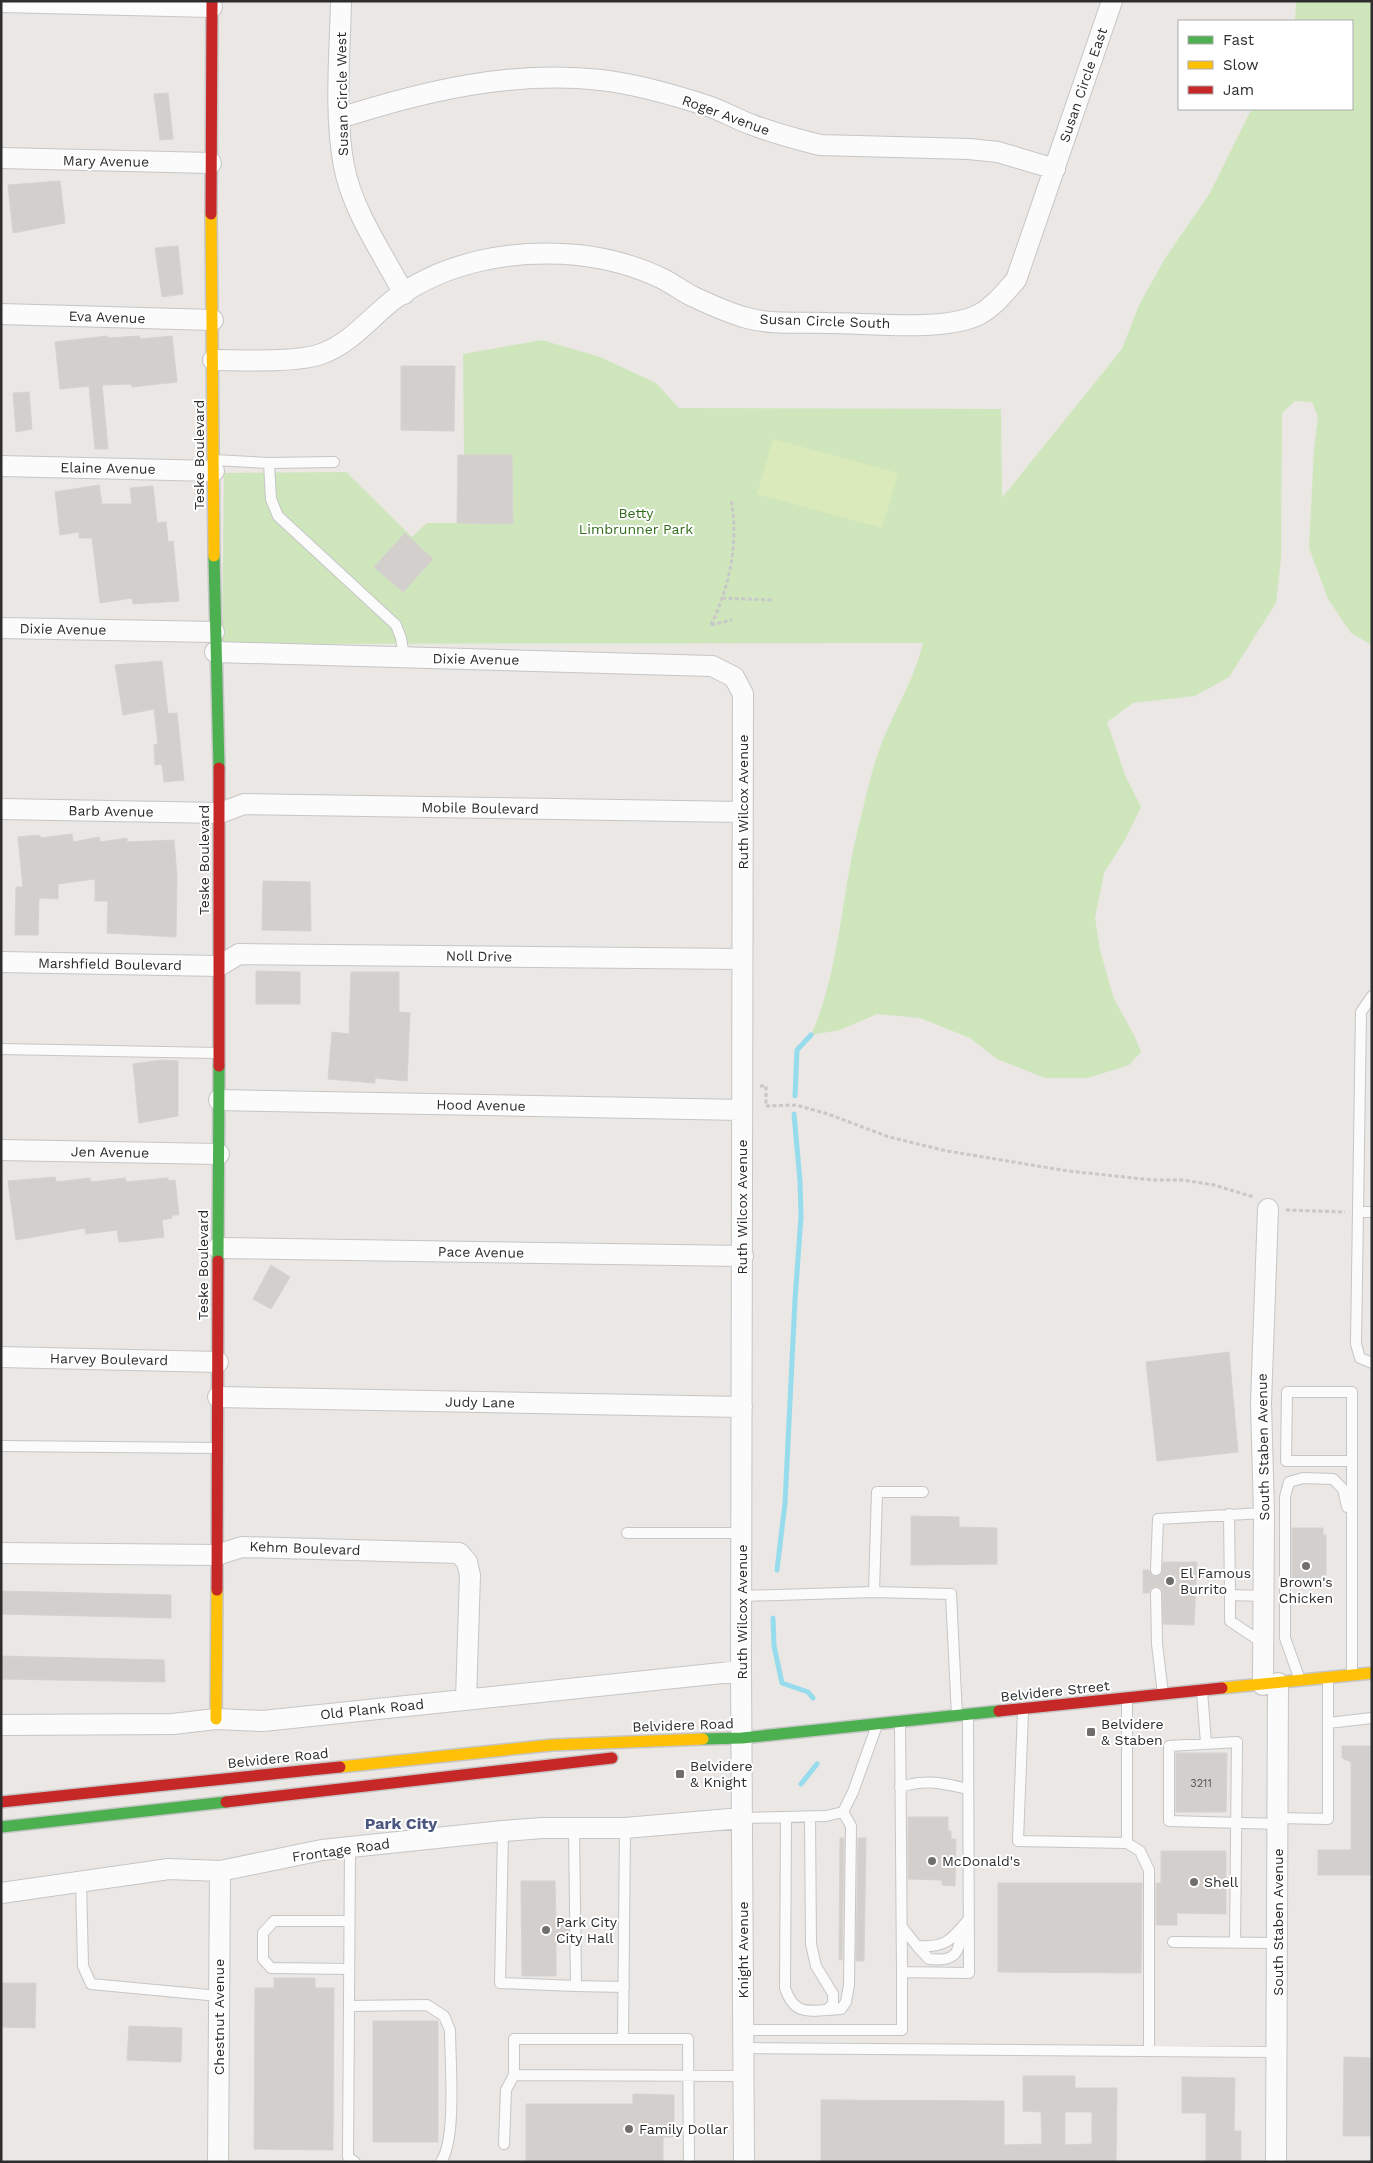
<svg xmlns="http://www.w3.org/2000/svg" width="1373" height="2163" viewBox="0 0 1373 2163" font-family="'Work Sans',sans-serif">
<style>
.green{fill:#cfe6bc}
.pitch{fill:#daeaba}
.lines{fill:none;stroke-linecap:round;stroke-linejoin:round}
.stream{stroke:#96dced;stroke-width:5}
.building{fill:#d2cfcd;stroke:#d5d3d0;fill-rule:evenodd}
.lane-casing{stroke:#c6c6c6;stroke-width:12}
.street-casing{stroke:#c6c6c6;stroke-width:22}
.fast-casing{stroke:#c6c6c6;stroke-width:14}
.slow-casing{stroke:#c6c6c6;stroke-width:14}
.jam-casing{stroke:#c6c6c6;stroke-width:14}
.path{stroke:#c8c8c8;stroke-width:3;stroke-dasharray:4 2.5;stroke-linecap:butt}
.lane{stroke:#fcfbfb;stroke-width:10}
.street{stroke:#fcfbfb;stroke-width:20}
.fast{stroke:#4caf50;stroke-width:11}
.slow{stroke:#ffc107;stroke-width:11}
.jam{stroke:#c62828;stroke-width:11}
.poi-dot{fill:#6f6e6d;stroke:#fff;stroke-width:2}
.labels{text-anchor:middle;stroke-width:4;stroke-linejoin:round;paint-order:stroke}
.number-label{font-size:11px;fill:#575656}
.street-label{font-size:14px;fill:#2d2d2d;stroke:#fff}
.park-label{font-size:14px;fill:#306d1a;stroke:#fff}
.poi-label{font-size:14px;fill:#2d2d2d;stroke:#fff;text-anchor:start}
.quarter-label{font-size:16px;font-weight:bold;fill:#4c587f;stroke:#fff}
</style>
<rect width="100%" height="100%" fill="#eae7e4"/>
<path class="green" d="M1296,1h76v644l-21,-12 -23,-34 -19,-51 5,-99 4,-32 -6,-15 -17,-1 -13,12 -1,145 -5,45 -47,74 -34,19 -62,7 -26,19 18,53 16,32 -15,31 -22,35 -9,45 5,32 14,49 20,36 7,17 -12,13 -41,13h-43l-48,-19 -27,-21 -50,-20 -43,-4 -37,16 -29,5c30,-67 30,-144 49,-214 6,-24 11,-50 20,-73 13,-36 34,-67 43,-105l-701,1 2,-171 122,-1 66,65 15,-14h86l-1,-68h-48l-1,-101 79,-14 58,17 56,26 23,25 322,1 1,89 120,-149 17,-44 27,-48 44,-64 40,-81 3,-3h99v-88h-57z"/>
<path class="pitch" d="M773,439l125,34 -16,55 -125,-34z"/>
<g class="lines">
<path class="stream" d="M795,1096l2,-46 14,-15
M777,1570l8,-67 10,-203 6,-83 -1,-36 -6,-67
M773,1618l1,28 8,37 26,9 5,6
M801,1784l16,-20"/>
</g>
<path class="building" d="M168,93l5,46 -13,1 -6,-46z
M60,181l5,42 -52,10 -5,-48z
M178,246l5,48 -21,3 -7,-49z
M108,336v2l32,-2v3l32,-3 5,46 -45,5 -1,-3 -29,1 6,64h-13l-6,-63 -29,3 -5,-47z
M401,366h54l-1,65 -53,-1z
M29,392l3,37 -16,3 -3,-39z
M458,455h54l1,69 -56,-1z
M99,485l3,19h30l-2,-16 23,-2 4,37 9,-1 2,20 5,-1 6,60 -46,3 -1,-6 -32,5 -8,-65h-13v-6l-19,3 -5,-43z
M405,533l28,26 -30,33 -29,-25z
M162,661l6,53 9,-1 7,67 -20,2 -2,-18 -7,1 -1,-20 4,-1 -4,-35 -31,6 -8,-50z
M72,834l1,8 26,-5 1,5 27,-4v4l47,-2 3,36 -1,61 -69,-4 1,-32h-13v-22l-37,5v15l-19,-1 -1,37h-23l1,-48h7l-5,-50 22,-2v3z
M263,881l47,1 1,49 -49,-1z
M256,971l44,1v32h-44z
M351,972h48v40l11,1 -3,68 -32,-3v5l-47,-4 4,-47 17,2z
M162,1060l16,1v55l-39,7 -6,-59z
M55,1177l1,5 34,-4 1,4 34,-4 1,4 42,-4v3l7,-1 4,35h-7v3l-10,2 2,17 -32,4 -13,1 -2,-12 -31,4 -1,-6 -69,12 -8,-59z
M271,1265l19,12 -19,32 -18,-10z
M1229,1352l9,100 -81,9 -11,-99z
M911,1516l48,1v10l38,1v36l-86,1z
M1292,1528h31v7h3v51h-34z
M1163,1562h34l-3,63 -31,-1 -1,-35 -7,-3 -5,3 -1,4h-6v-23h6l3,6h7l3,-3z
M1,1591l170,4v23l-170,-4z
M1,1656l163,4 1,22 -164,-3z
M1342,1746h30v129h-54v-25h33v-88l-9,-4z
M1176,1753h51l-1,59h-50z
M908,1817h40v14h3v8h5l-1,47 -13,-1v-5l-34,-1z
M840,1838h4l-2,122h-3z
M858,1838h8l-2,123h-8z
M1161,1851h65v63l-49,-1v12h-21v-42h5z
M521,1881h34l1,41h12l1,16 -13,1v37h-34z
M998,1883h144l-1,90 -143,-1z
M274,1978h41v10h19l-1,162 -79,-1 1,-161h19z
M1,1983h35l-1,45 -33,-1z
M373,2021h65v121h-65z
M129,2026l53,2 -1,34 -54,-2z
M1344,2057l28,1v78h-29z
M1023,2076h52v12h42l-1,74h-295v-62l183,1v44l38,-1 -1,-32 -18,-1zM1065,2112h27v32l-27,1z
M1182,2077l53,1 -1,53h7v31h-35v-49h-24z
M633,2094l41,1v42h-11v25h-137v-58h107z"/>
<g class="lines">
<g class="lane-casing">
<path id="lane" d="M214,460l55,3 2,36 7,17 118,109 5,13 3,19
M269,463l65,-1
M1372,996l-11,16 -5,332 4,14 12,5
M1,1049l217,4
M1358,1212h14
M1,1446l214,2
M1352,1461h-66l1,-69h65v282
M1229,1514l1,81 33,1
M627,1533h115
M1156,1570l2,-51 106,-6
M874,1592l3,-100h46
M1156,1593l1,51 6,50
M1230,1595v26l33,22
M742,1596l132,-4 77,2 6,122
M1300,1680l-15,-42v-141l4,-15 14,-4 30,1 10,10 4,18
M1202,1691l4,52
M1023,1711l-5,130 109,2v-144
M900,1722l2,250 67,1 -1,-257
M1328,1723l44,-5
M900,1787c26,-8 43,-4 68,2
M786,1817l-1,171c8,24 19,24 42,22l6,-6v-10l-17,-28 -5,-22 -1,-127
M742,1818l84,-2 17,-4 10,-20 24,-67
M1278,1818l50,1v-141
M503,1831l-3,152 76,3 -2,-158
M1127,1843l13,8 9,19v181
M350,1848l-2,309 7,5
M81,1881l2,85 8,18 128,12
M902,1927l15,19c29,2 34,-6 51,-26
M1173,1942l105,1
M1235,1942l2,-200 -68,4v75c36,1 73,2 109,3
M917,1946l12,13c28,3 30,-6 33,-32
M349,1969l-78,-1 -8,-9v-26l11,-12h75
M576,1986l48,1
M349,2006l78,-1 17,11 6,14c0,30 7,108 -9,132
M827,2010l14,-1 5,-7 3,-17 2,-159 -8,-14
M743,2030h159v-58
M623,2038l2,-210
M743,2048l534,4
M504,2144l2,-54 8,-15
M689,2162l-1,-123h-174v36l230,1"/>
</g>
<g class="street-casing">
<path id="street" d="M341,1c-1,53 -7,113 3,165 8,44 39,88 60,128
M1,2l211,5
M340,118c84,-27 172,-48 261,-38 36,4 73,15 107,26 15,5 28,13 42,18 23,9 46,15 70,21l149,4 29,3 57,17
M1,158l210,5
M1,314l212,6
M213,360c28,0 83,3 108,-6 29,-10 48,-35 72,-54 52,-39 121,-51 185,-45 27,3 58,11 83,23 11,5 22,14 33,19 17,8 35,16 53,21 25,7 55,4 81,5 40,0 116,9 150,-8 16,-8 27,-23 38,-35l96,-279
M1,466l213,5
M1,628l213,4
M215,652l497,14 22,11 9,17 -2,977 3,491
M1,809l219,4 24,-9 498,8
M1,962l218,4 20,-12 503,5
M219,1100l523,10
M1,1150l218,4
M218,1248l525,8
M1,1357l217,5
M218,1397l524,10
M1,1553l216,2 25,-8 217,6 8,9 3,13 -4,124
M1263,1685l1,-172 -3,-110 7,-194
M1,1725l172,-1 43,-5 47,2 478,-50
M1,1893l168,-24 51,2 102,-21 181,-19 40,-3h82l117,-10
M218,2162l2,-291
M1276,2162l2,-479"/>
</g>
<g class="fast-casing">
<path id="fast" d="M214,556l5,212
M218,1261l1,-195
M703,1739l39,-1 257,-27
M1,1827l225,-25"/>
</g>
<g class="slow-casing">
<path id="slow" d="M211,214l3,342
M1222,1688l150,-15
M216,1719l1,-129
M340,1767l212,-22 151,-6"/>
</g>
<g class="jam-casing">
<path id="jam" d="M211,214l1,-213
M219,768v298
M217,1590l1,-329
M999,1711l223,-23
M1,1802l339,-35
M226,1802l386,-44"/>
</g>
<path class="path" d="M722,598l51,2
M711,625c19,-40 28,-82 20,-126
M711,625l21,-5
M760,1086h6v20l30,-1 32,9 61,23 58,14 121,20 85,9h30l31,5 40,12
M1286,1210l59,2"/>
<use href="#lane" class="lane"/>
<use href="#street" class="street"/>
<use href="#fast" class="fast"/>
<use href="#slow" class="slow"/>
<use href="#jam" class="jam"/>
</g>
<g class="poi-dot">
<circle cx="1306" cy="1566" r="5"/>
<circle cx="1170" cy="1581" r="5"/>
<rect x="1086" y="1727" width="10" height="10" rx="2.5"/>
<rect x="675" y="1769" width="10" height="10" rx="2.5"/>
<circle cx="932" cy="1861" r="5"/>
<circle cx="1194" cy="1882" r="5"/>
<circle cx="546" cy="1930" r="5"/>
<circle cx="629" cy="2129" r="5"/>
</g>
<g class="labels">
<g class="number-label">
<text x="1201" y="1787">3211</text>
</g>
<g class="street-label">
<text transform="translate(1083 85) rotate(-71)" y="5">Susan Circle East</text>
<text transform="translate(342 94) rotate(-91)" y="5">Susan Circle West</text>
<text transform="translate(726 115) rotate(20)" y="5">Roger Avenue</text>
<text transform="translate(106 161) rotate(1)" y="5">Mary Avenue</text>
<text transform="translate(107 317) rotate(2)" y="5">Eva Avenue</text>
<text transform="translate(825 321) rotate(2)" y="5">Susan Circle South</text>
<text transform="translate(199 455) rotate(-90)" y="5">Teske Boulevard</text>
<text transform="translate(108 468) rotate(1)" y="5">Elaine Avenue</text>
<text transform="translate(63 629) rotate(1)" y="5">Dixie Avenue</text>
<text transform="translate(476 659) rotate(1)" y="5">Dixie Avenue</text>
<text transform="translate(743 802) rotate(-90)" y="5">Ruth Wilcox Avenue</text>
<text transform="translate(480 808) rotate(1)" y="5">Mobile Boulevard</text>
<text transform="translate(111 811) rotate(1)" y="5">Barb Avenue</text>
<text transform="translate(204 860) rotate(-90)" y="5">Teske Boulevard</text>
<text transform="translate(479 956) rotate(1)" y="5">Noll Drive</text>
<text transform="translate(110 964) rotate(1)" y="5">Marshfield Boulevard</text>
<text transform="translate(481 1105) rotate(1)" y="5">Hood Avenue</text>
<text transform="translate(110 1152) rotate(1)" y="5">Jen Avenue</text>
<text transform="translate(742 1207) rotate(-90)" y="5">Ruth Wilcox Avenue</text>
<text transform="translate(481 1252) rotate(1)" y="5">Pace Avenue</text>
<text transform="translate(203 1265) rotate(-90)" y="5">Teske Boulevard</text>
<text transform="translate(109 1359) rotate(1)" y="5">Harvey Boulevard</text>
<text transform="translate(480 1402) rotate(1)" y="5">Judy Lane</text>
<text transform="translate(1263 1447) rotate(-91)" y="5">South Staben Avenue</text>
<text transform="translate(305 1548) rotate(2)" y="5">Kehm Boulevard</text>
<text transform="translate(742 1612) rotate(-90)" y="5">Ruth Wilcox Avenue</text>
<text transform="translate(1055 1691) rotate(-6)" y="5">Belvidere Street</text>
<text transform="translate(372 1709) rotate(-6)" y="5">Old Plank Road</text>
<text transform="translate(683 1725) rotate(-2)" y="5">Belvidere Road</text>
<text transform="translate(278 1758) rotate(-6)" y="5">Belvidere Road</text>
<text transform="translate(341 1850) rotate(-8)" y="5">Frontage Road</text>
<text transform="translate(1278 1922) rotate(-90)" y="5">South Staben Avenue</text>
<text transform="translate(743 1950) rotate(-90)" y="5">Knight Avenue</text>
<text transform="translate(219 2017) rotate(-90)" y="5">Chestnut Avenue</text>
</g>
<g class="park-label">
<text x="636" y="518">Betty<tspan x="636" dy="16">Limbrunner Park</tspan></text>
</g>
<g class="poi-label">
<text x="1180" y="1578">El Famous<tspan x="1180" dy="16">Burrito</tspan></text>
<text x="1306" y="1587" text-anchor="middle">Brown's<tspan x="1306" dy="16">Chicken</tspan></text>
<text x="1101" y="1729">Belvidere<tspan x="1101" dy="16">&amp; Staben</tspan></text>
<text x="690" y="1771">Belvidere<tspan x="690" dy="16">&amp; Knight</tspan></text>
<text x="942" y="1866">McDonald's</text>
<text x="1204" y="1887">Shell</text>
<text x="556" y="1927">Park City<tspan x="556" dy="16">City Hall</tspan></text>
<text x="639" y="2134">Family Dollar</text>
</g>
<g class="quarter-label">
<text x="401" y="1829">Park City</text>
</g>
</g>
<rect width="1373" height="2163" fill="none" stroke="#2d2d2d" stroke-width="5"/>
<rect x="1178" y="20" width="175" height="90" fill="#ffffff" stroke="#ababab"/>
<rect x="1188" y="36" width="25" height="8" fill="#4caf50" stroke="#ababab"/>
<text x="1223" y="45" font-size="15" fill="#2d2d2d">Fast</text>
<rect x="1188" y="61" width="25" height="8" fill="#ffc107" stroke="#ababab"/>
<text x="1223" y="70" font-size="15" fill="#2d2d2d">Slow</text>
<rect x="1188" y="86" width="25" height="8" fill="#c62828" stroke="#ababab"/>
<text x="1223" y="95" font-size="15" fill="#2d2d2d">Jam</text>
</svg>
